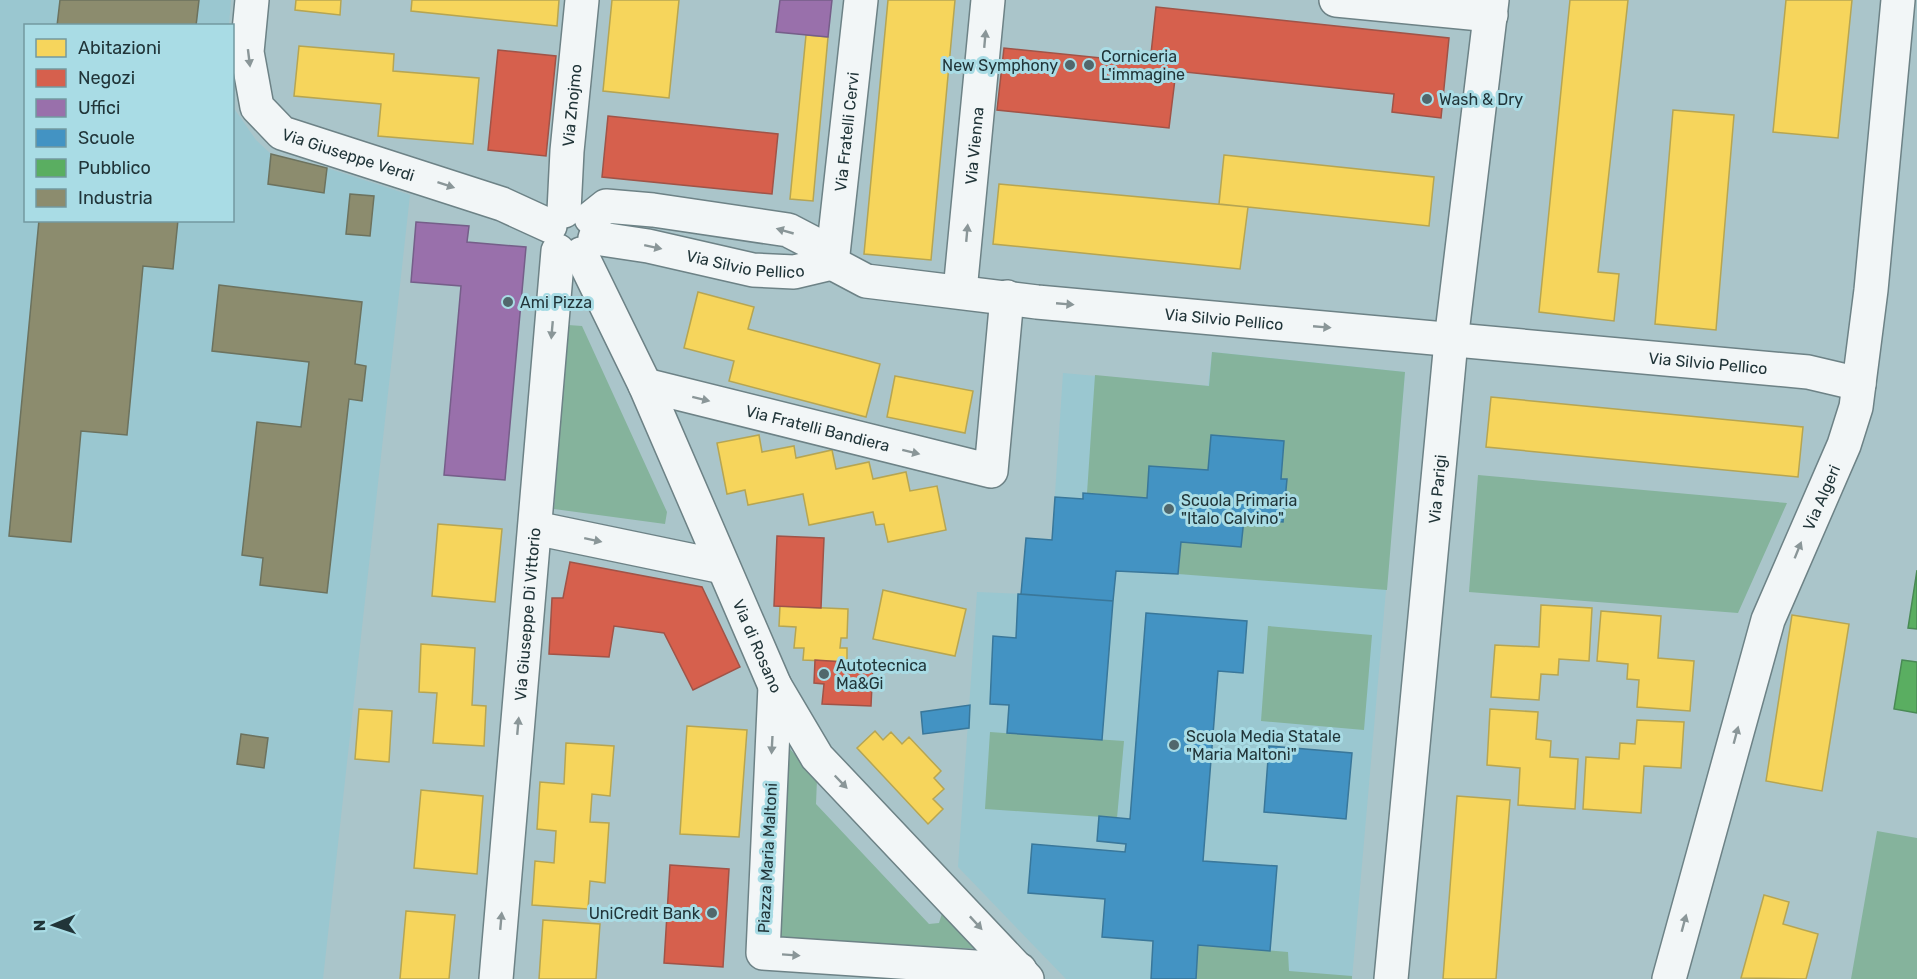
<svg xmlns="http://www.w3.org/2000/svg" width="1917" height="979" viewBox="0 0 1917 979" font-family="Rubik,sans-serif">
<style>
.built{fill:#9ac7d0}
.green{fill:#85b39c}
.homes{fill:#f6d55c;stroke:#b6a552;stroke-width:1.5}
.shops{fill:#d6604d;stroke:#a05347;stroke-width:1.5}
.offices{fill:#9970ab;stroke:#755e89;stroke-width:1.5}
.schools{fill:#4393c3;stroke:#39779a;stroke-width:1.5}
.public{fill:#5aae61;stroke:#498a55;stroke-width:1.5}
.industry{fill:#8c8c6e;stroke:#6c725e;stroke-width:1.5}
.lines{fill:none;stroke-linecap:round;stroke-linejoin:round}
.street-casing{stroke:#6d8286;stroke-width:36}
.street{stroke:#f2f6f7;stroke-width:33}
.oneway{fill:#8a9698}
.poi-dot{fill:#51676c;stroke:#a9dce5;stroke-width:2}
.labels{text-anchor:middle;stroke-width:6;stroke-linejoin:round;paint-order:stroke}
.poi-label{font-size:16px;fill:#213539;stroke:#a9dce5;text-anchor:start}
.street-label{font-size:16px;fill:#213539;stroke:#a9dce5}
</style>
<rect width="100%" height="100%" fill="#aac5ca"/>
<path class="built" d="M0,0h231l-2,25 -203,1v194h206l1,-113 23,33 15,14 56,14 83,27 -87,784h-323z
M1212,352l193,20 -53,607h-286l-108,-112 19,-275 44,2 5,-56 26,1 11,-166 145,13z"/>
<path class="green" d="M568,325l14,1 85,186 -2,12 -111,-15z
M1212,352l193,20 -18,218 -209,-16 3,-32 60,5 3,-28 39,2 4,-41 -6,-1 3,-38 -72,-6 -4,35 -58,-4 -3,32 -60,-5 8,-118 114,11z
M1478,475l309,28 -49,110 -269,-21z
M1268,626l104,9 -8,95 -103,-9z
M990,732l134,9 -7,77 -132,-9z
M790,749l27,30 -1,25 113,120 10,-1 5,-16 37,42 -203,-11z
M1877,831l40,7v141h-66z
M1198,945l90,7 1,19 63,5v3h-156z"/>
<path class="homes" d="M296,0h45l-1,15 -45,-5z
M412,0h147l-2,26 -146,-15z
M612,0h67l-10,98 -66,-7z
M888,0h67l-24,260 -67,-6z
M1570,0h58l-30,272 21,2 -5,47 -75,-9z
M1786,0h66l-14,138 -65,-6z
M806,35l22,2 -15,164 -23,-2z
M299,46l95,8 -1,17 86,7 -6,66 -95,-8 3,-32 -87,-8z
M1673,110l61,5 -18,215 -61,-6z
M1224,155l210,22 -5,49 -210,-22z
M999,184l249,23 -8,62 -247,-25z
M698,292l56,15 -6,22 132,35 -14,53 -137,-36 5,-20 -50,-13z
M895,376l78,15 -8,42 -78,-16z
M1491,397l312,30 -5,50 -312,-30z
M759,435l3,17 32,-6 2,12 36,-8 4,19 33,-7 4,17 33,-7 4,19 27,-5 9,44 -58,12 -4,-18 -8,1 -3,-13 -64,13 -6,-31 -55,11 -3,-15 -18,4 -10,-51z
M438,524l64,5 -7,73 -63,-6z
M883,590l83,19 -11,47 -82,-17z
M1541,605l51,3 -3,53 -30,-2 -1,16 -17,-1 -2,26 -48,-3 4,-52 44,2z
M780,606l68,3 -1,29h-6l-1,10h7v14l-44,-2 1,-12h-10l2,-21 -17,-1z
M1601,611l60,5 -3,42 36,3 -4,50 -53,-4 2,-27 -12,-1 1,-15 -31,-3z
M1792,615l57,9 -27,167 -56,-10z
M421,644l54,4 -3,57 14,1 -2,40 -51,-3 4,-50 -18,-1z
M359,709l33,2 -3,51 -34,-3z
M1490,709l48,3 -2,27 15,2 -1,16 28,2 -3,50 -57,-4 2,-37 -33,-3z
M1637,720l47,2 -3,46 -37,-2 -3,47 -58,-4 3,-52 33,2 1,-16 15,1z
M687,726l60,4 -8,107 -59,-3z
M875,731l8,9 8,-8 11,12 7,-7 32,34 -7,7 10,11 -11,10 10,10 -15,15 -71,-76z
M566,743l48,3 -4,50 -18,-2 -2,28 19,1 -4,60 -15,-2 -2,28 -56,-4 3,-44 19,2 2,-32 -19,-2 3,-47 24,2z
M421,790l62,6 -6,78 -63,-6z
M1457,796l53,4 -14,179h-53z
M1764,895l25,7 -6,22 35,10 -12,45 -65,-1z
M406,911l49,4 -6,64h-49z
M543,920l57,4 -4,55h-57z"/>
<path class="shops" d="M1156,7l293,31 -8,80 -49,-6 2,-18 -218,-23 -7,57 -172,-18 7,-62 146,15z
M498,50l58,6 -10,100 -58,-6z
M608,116l170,18 -6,60 -170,-17z
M777,536l47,2 -3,70 -47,-2z
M570,562l132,25 38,80 -47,23 -29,-57 -50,-7 -5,31 -60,-3 3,-56h11z
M815,660l58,4 -2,42 -49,-2 2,-20 -10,-1z
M670,865l59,4 -6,98 -59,-4z"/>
<path class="offices" d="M780,0h52l-4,37 -52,-5z
M416,222l53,4 -2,16 59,5 -21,233 -61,-5 17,-189 -50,-4z"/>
<path class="schools" d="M1211,435l73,6 -3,38h6l-4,43 -39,-3 -3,28 -60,-5 -3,32 -62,-3 -3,30 -92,-7 5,-56 26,2 3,-43 28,2v-6l64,5 2,-32 59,4z
M1018,594l95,7 -11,139 -95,-7 2,-28 -19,-1 3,-68 23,2z
M1146,613l101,8 -4,52 -25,-2 -15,190 74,5 -7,85 -72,-6 -2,34h-45l2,-38 -51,-4 3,-38 -77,-6 4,-49 93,8 1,-8 -29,-3 2,-25 31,3z
M970,705l-1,23 -46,6 -2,-22z
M1269,746l83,7 -6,66 -82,-7z"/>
<path class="public" d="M1917,570v59l-9,-1z
M1902,660l15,2v51l-23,-4z"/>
<path class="industry" d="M60,0h139l-3,26h-139z
M271,154l56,14 -3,25 -56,-9z
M350,194l24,2 -4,40 -24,-2z
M39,220h139l-5,49 -30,-3 -16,169 -46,-4 -10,111 -62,-6z
M219,285l143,17 -7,62 11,2 -4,35 -13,-2 -22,194 -67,-8 3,-27 -21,-3 15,-133 44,5 8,-65 -97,-11z
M241,734l27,4 -4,30 -27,-4z"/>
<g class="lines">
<g class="street-casing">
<g id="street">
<path id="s1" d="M252,0l-5,52 10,55 25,26 220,71 48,22"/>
<path d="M1336,0l155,15"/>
<path id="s2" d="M564,211l3,-60 15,-151"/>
<path id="s3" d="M591,218l15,-12 47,4 135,20 23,12 21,21 34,18 171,21 771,70 51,12"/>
<path id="s4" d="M595,238l53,8 105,24 41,2 38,-9"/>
<path id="s5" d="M581,254l64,131 130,301 42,71 210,222"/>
<path id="s6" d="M832,263l29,-263"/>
<path id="s7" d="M960,291l28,-291"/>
<path id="s8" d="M645,385l346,86 16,-174"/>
<path d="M535,528l188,39"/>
<path d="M775,686l-12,267 257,17"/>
<path id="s9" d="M496,979l62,-728"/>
<path id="s10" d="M1391,979l60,-638 41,-341"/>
<path id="s11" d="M1669,979l99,-359 76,-175 12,-38 15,-117 27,-290"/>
</g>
</g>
<use href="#street" class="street"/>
</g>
<defs><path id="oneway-solid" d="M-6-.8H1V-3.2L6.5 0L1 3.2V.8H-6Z" transform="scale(1.5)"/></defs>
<g class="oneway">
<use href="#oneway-solid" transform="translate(985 39) rotate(-85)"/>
<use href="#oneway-solid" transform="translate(249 58) rotate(83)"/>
<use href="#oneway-solid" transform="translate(446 185) rotate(18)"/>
<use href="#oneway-solid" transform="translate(785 231) rotate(-164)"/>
<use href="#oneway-solid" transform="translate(967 233) rotate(-85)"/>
<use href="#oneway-solid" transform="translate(653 247) rotate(12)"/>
<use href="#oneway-solid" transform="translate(1065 304) rotate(5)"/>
<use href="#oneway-solid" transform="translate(1322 327) rotate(5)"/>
<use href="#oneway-solid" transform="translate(552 330) rotate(95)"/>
<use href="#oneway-solid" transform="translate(701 399) rotate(14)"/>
<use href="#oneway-solid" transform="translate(911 452) rotate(14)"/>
<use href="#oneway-solid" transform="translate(593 540) rotate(12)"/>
<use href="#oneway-solid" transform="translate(1798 550) rotate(-68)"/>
<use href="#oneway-solid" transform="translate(518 726) rotate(-85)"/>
<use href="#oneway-solid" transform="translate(1736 735) rotate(-75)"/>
<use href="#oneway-solid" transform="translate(772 745) rotate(93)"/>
<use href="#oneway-solid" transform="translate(841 782) rotate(46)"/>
<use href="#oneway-solid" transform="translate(501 921) rotate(-85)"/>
<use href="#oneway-solid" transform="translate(976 923) rotate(47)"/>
<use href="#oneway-solid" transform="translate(1684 923) rotate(-75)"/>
<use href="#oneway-solid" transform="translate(791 955) rotate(4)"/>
</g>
<g class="poi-dot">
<circle cx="1070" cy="65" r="6"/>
<circle cx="1089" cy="65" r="6"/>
<circle cx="1427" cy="99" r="6"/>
<circle cx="508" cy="302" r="6"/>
<circle cx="1169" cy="509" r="6"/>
<circle cx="824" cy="674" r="6"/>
<circle cx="1174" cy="745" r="6"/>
<circle cx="712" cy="913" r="6"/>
</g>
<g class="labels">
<g class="poi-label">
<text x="1101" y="62">Corniceria<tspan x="1101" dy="18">L'immagine</tspan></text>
<text x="1058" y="71" text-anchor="end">New Symphony</text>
<text x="1439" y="105">Wash &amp; Dry</text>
<text x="520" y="308">Ami Pizza</text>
<text x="1181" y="506">Scuola Primaria<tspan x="1181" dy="18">"Italo Calvino"</tspan></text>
<text x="836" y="671">Autotecnica<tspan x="836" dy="18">Ma&amp;Gi</tspan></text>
<text x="1186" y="742">Scuola Media Statale<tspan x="1186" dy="18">"Maria Maltoni"</tspan></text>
<text x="700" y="919" text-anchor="end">UniCredit Bank</text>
</g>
<g class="street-label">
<text dy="6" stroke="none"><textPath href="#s2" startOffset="106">Via Znojmo</textPath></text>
<text dy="6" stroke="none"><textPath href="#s6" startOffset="132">Via Fratelli Cervi</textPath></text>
<text dy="6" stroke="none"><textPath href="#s7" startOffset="146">Via Vienna</textPath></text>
<text dy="6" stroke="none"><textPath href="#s1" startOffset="214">Via Giuseppe Verdi</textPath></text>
<text dy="6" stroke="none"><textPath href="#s4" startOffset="153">Via Silvio Pellico</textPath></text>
<text dy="6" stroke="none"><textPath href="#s3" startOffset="657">Via Silvio Pellico</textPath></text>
<text dy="6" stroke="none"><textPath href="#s3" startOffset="1143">Via Silvio Pellico</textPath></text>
<text dy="6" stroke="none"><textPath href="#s8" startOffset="178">Via Fratelli Bandiera</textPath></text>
<text dy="6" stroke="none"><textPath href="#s10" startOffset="492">Via Parigi</textPath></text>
<text dy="6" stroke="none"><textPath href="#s11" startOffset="506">Via Algeri</textPath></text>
<text dy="6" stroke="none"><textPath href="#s9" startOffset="366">Via Giuseppe Di Vittorio</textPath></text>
<text dy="6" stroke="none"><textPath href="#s5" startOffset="430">Via di Rosano</textPath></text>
<text transform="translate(767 858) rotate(-87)" y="6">Piazza Maria Maltoni</text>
</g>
</g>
<rect x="24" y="24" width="210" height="198" fill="#a9dce5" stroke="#7399a0" stroke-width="1.5"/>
<rect x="36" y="39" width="30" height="18" fill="#f6d55c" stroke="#7399a0" stroke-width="1.5"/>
<text x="78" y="54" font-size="18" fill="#213539">Abitazioni</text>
<rect x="36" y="69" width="30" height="18" fill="#d6604d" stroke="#7399a0" stroke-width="1.5"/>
<text x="78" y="84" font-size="18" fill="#213539">Negozi</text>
<rect x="36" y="99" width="30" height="18" fill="#9970ab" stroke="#7399a0" stroke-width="1.5"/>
<text x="78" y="114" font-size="18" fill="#213539">Uffici</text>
<rect x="36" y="129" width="30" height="18" fill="#4393c3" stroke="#7399a0" stroke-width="1.5"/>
<text x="78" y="144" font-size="18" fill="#213539">Scuole</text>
<rect x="36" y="159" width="30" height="18" fill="#5aae61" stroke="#7399a0" stroke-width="1.5"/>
<text x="78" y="174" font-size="18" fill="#213539">Pubblico</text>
<rect x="36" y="189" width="30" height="18" fill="#8c8c6e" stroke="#7399a0" stroke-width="1.5"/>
<text x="78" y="204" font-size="18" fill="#213539">Industria</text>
<g transform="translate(54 925) rotate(268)" stroke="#a9dce5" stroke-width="4.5" paint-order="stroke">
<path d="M0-4.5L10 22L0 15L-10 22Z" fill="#213539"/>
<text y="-9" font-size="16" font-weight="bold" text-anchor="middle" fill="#213539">N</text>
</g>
</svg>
